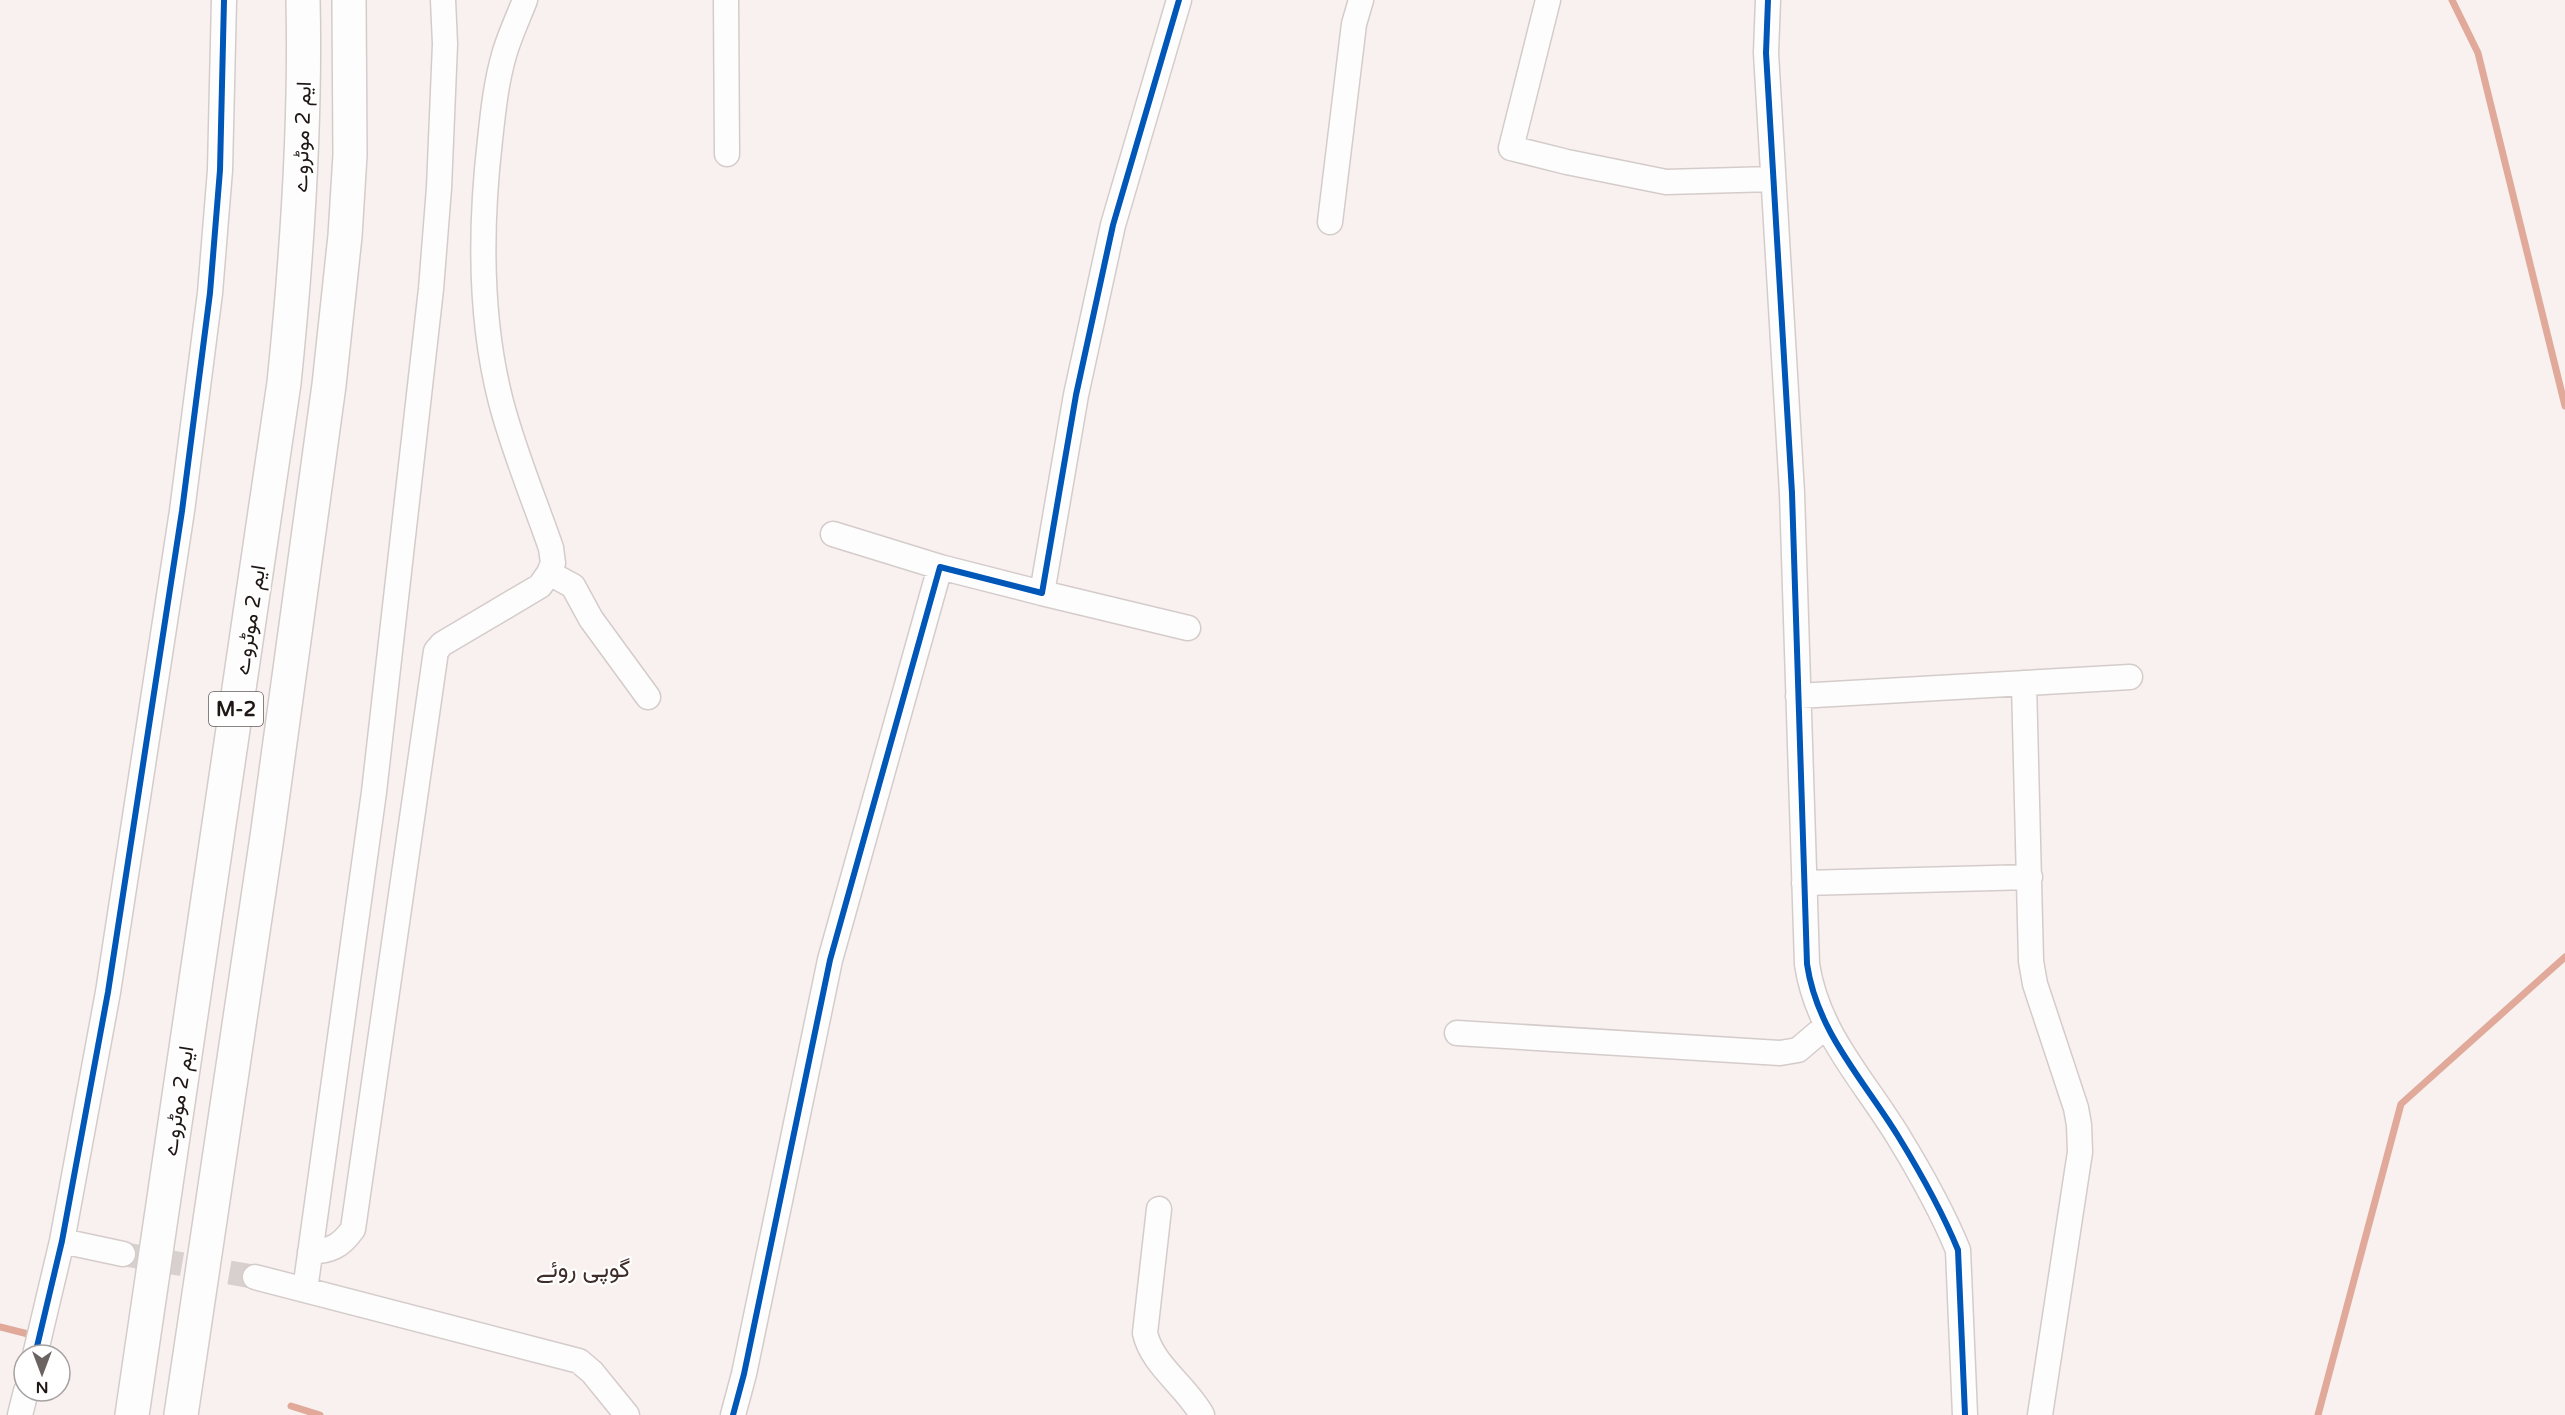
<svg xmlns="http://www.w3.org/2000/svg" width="2565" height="1415" viewBox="0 0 2565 1415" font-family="'Varela Round',Vazirmatn,sans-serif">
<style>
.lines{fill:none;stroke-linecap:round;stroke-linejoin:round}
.stream{stroke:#e0a99a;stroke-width:7}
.minor-tunnel{stroke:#d8d0ce;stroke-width:24;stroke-dasharray:24 12;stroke-linecap:butt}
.minor-casing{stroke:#d4ccca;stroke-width:27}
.highway-casing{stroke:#d4ccca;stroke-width:36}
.minor{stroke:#fefdfd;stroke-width:24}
.highway{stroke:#fefdfd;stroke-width:33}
.cycleway-casing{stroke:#fff;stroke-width:10}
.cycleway{stroke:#0057b8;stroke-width:6}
.labels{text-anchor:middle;stroke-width:4.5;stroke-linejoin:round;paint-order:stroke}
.shield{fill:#fff;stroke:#625d5b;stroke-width:1.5}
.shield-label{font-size:20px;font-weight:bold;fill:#1f1715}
.street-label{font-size:21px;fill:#1f1715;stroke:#fff}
.quarter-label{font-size:24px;fill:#3e2d28;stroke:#fff}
</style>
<rect width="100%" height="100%" fill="#f9f1ef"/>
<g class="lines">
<path class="stream" d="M2452,0l26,53 87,353
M0,1327l32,8
M291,1406l29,9
M2318,1415l83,-311 164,-147"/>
<path class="minor-tunnel" d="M123,1254l132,23"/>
<g class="minor-casing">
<path id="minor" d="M525,0c-7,18 -16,37 -21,55 -8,28 -11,57 -14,85 -10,87 -11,177 11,262 13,50 33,97 50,146l2,15 -4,10
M726,0l1,154
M1548,0l-37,148 56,14 99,20 107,-3
M1768,0l-2,53 26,440 15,471c10,68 56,115 91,172 22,36 44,75 60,114l7,165
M1330,222l24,-198 7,-24
M833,534l107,33
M1042,593l146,35
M2024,683l7,278 4,23 41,124 3,17 1,27 -40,263
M1798,696l332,-19
M1804,883l226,-6
M1457,1033l323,20 18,-3 27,-23
M1159,1209l-14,124c7,32 41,53 57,82
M62,1241l61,13
M310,1252c21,-1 31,-6 43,-23l83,-578 6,-7 98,-58 9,-13 24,13 18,33 57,78
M255,1277l324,84 13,11 35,43
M305,1290l69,-498 57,-503 8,-101 6,-144 -2,-44
M35,1355l27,-114 46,-249 74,-481 28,-218 10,-123 4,-170
M20,1415l6,-24
M733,1415l11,-41 86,-414 110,-393 102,26 34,-198 37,-170 66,-225"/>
</g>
<g class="highway-casing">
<path id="highway" d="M132,1415l152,-1032c13,-127 22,-254 19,-383
M181,1415l86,-578 62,-452 16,-149 5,-81 -1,-155"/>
</g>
<use href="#minor" class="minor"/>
<use href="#highway" class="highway"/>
<g class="cycleway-casing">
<path id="cycleway" d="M1768,0l-2,53 26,440 15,471c10,68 56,115 91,172 22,36 44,75 60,114l7,165
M35,1355l27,-114 46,-249 74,-481 28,-218 10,-123 4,-170
M733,1415l11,-41 86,-414 110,-393 102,26 34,-198 37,-170 66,-225"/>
</g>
<use href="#cycleway" class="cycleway"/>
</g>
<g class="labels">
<rect class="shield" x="209" y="692" width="54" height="34" rx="4.5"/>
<g class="shield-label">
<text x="236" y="716">M-2</text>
</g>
<g class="street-label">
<text transform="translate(302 137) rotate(-88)" y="7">ایم 2 موٹروے</text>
<text transform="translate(250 620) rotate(-81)" y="7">ایم 2 موٹروے</text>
<text transform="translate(178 1101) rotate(-81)" y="7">ایم 2 موٹروے</text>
</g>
<g class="quarter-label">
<text x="583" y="1277">گوپی روئے</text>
</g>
</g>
<g transform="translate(42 1373) rotate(180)"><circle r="28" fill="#ffffff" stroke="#a5a2a1" stroke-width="1.5"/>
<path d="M0-4.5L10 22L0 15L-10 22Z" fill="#6b6361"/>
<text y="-9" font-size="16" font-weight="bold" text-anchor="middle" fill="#1f1715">N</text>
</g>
</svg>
